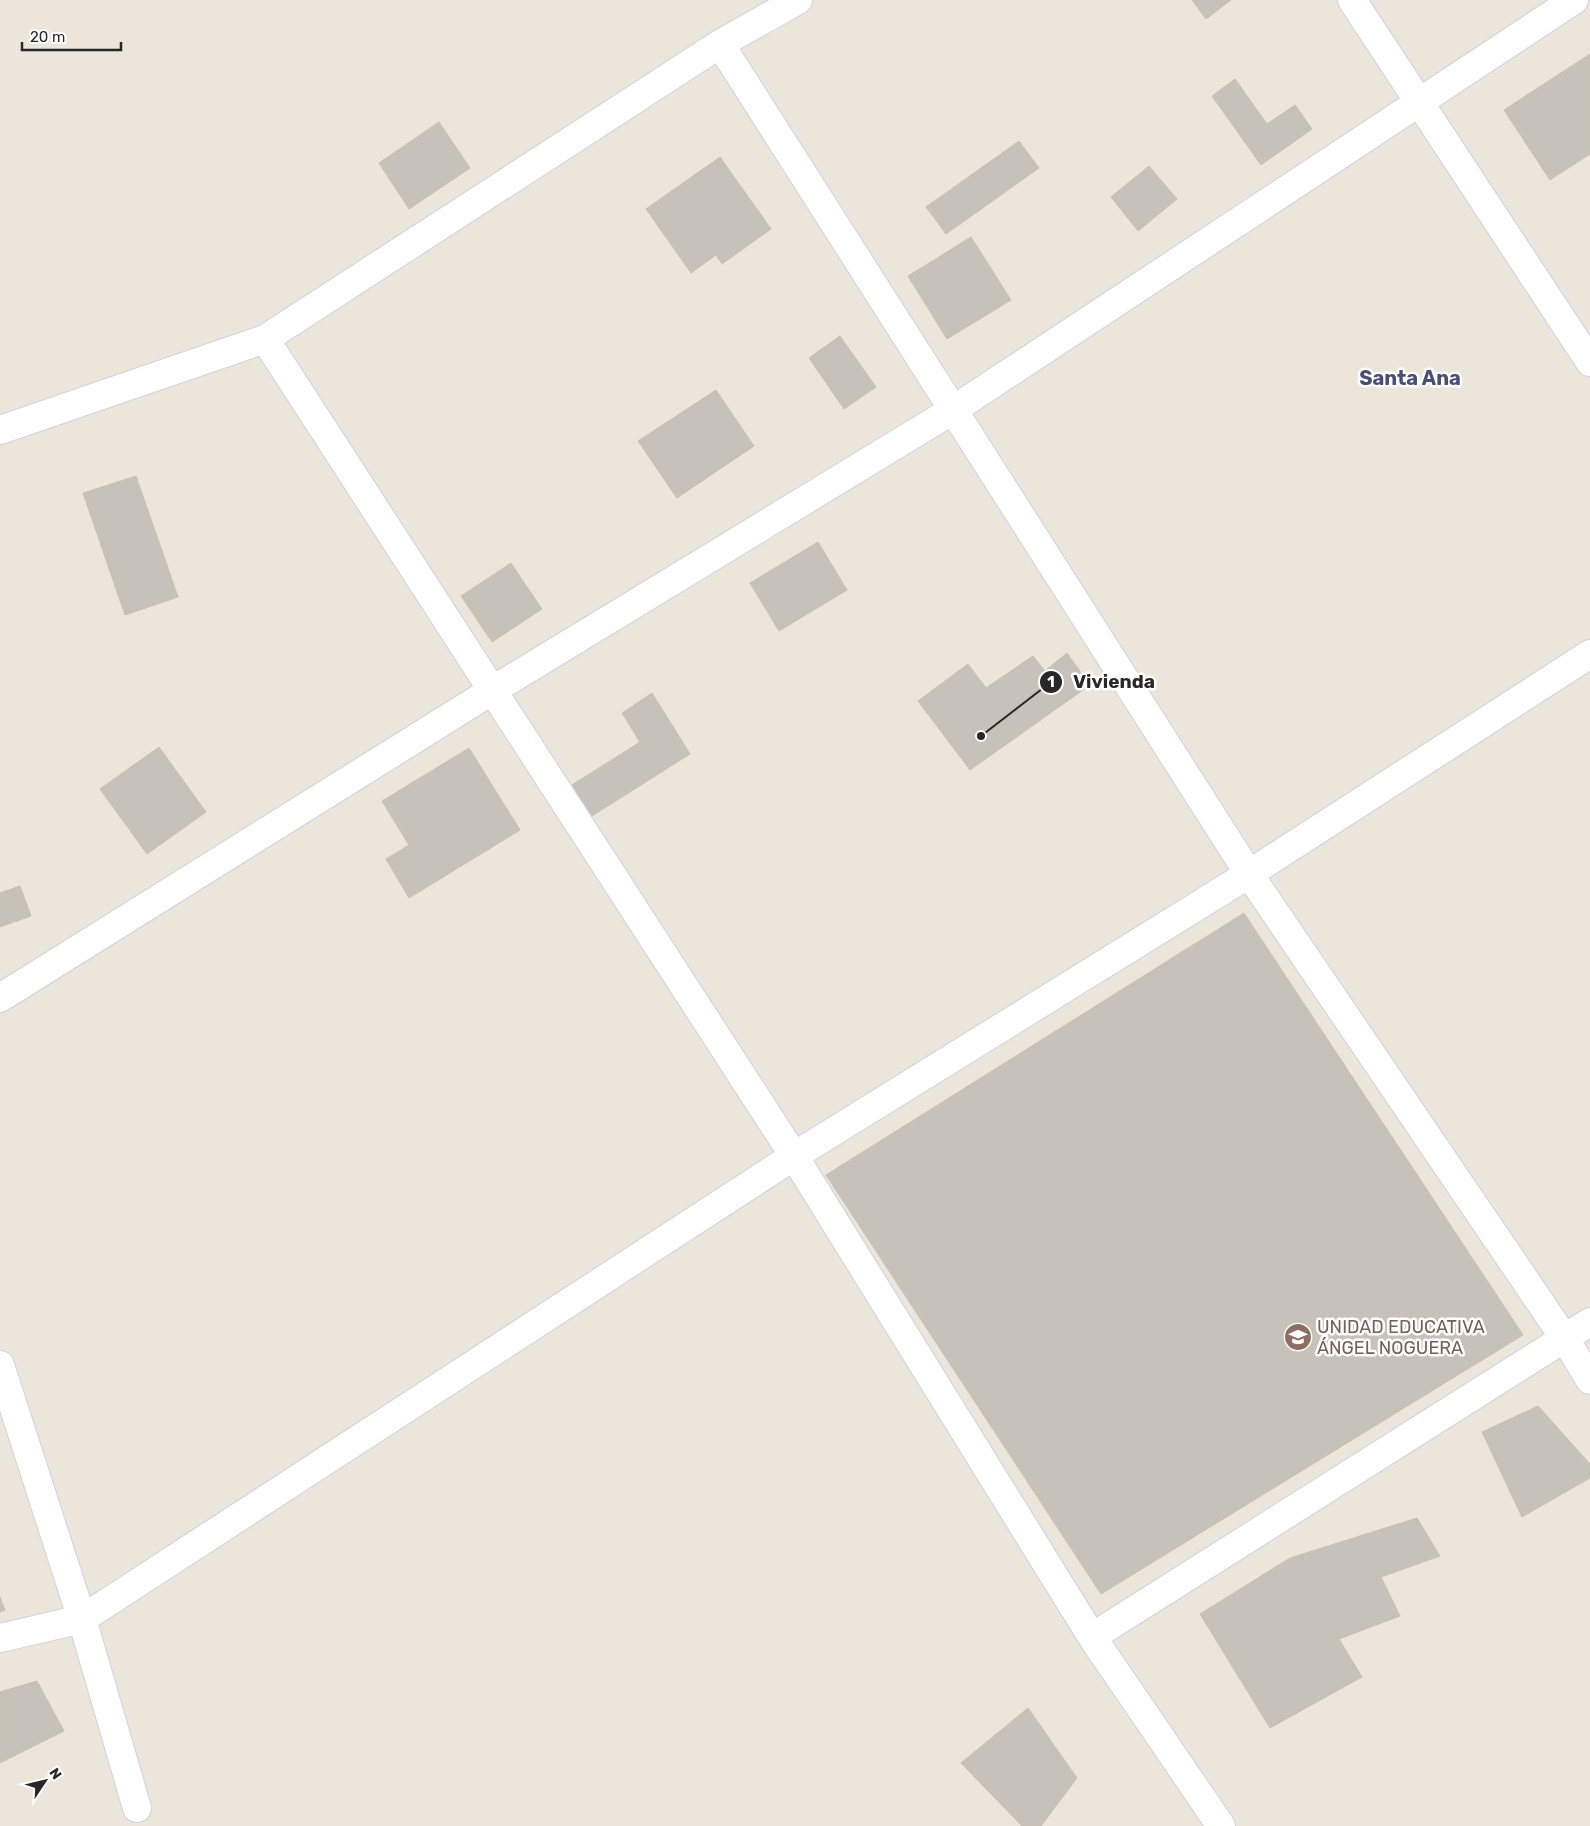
<svg xmlns="http://www.w3.org/2000/svg" width="1590" height="1826" viewBox="0 0 1590 1826" font-family="Rubik,sans-serif">
<style>
.building{fill:#c7c2b9;stroke:#c7c1b3}
.lines{fill:none;stroke-linecap:round;stroke-linejoin:round}
.minor-casing{stroke:#cfd1e2;stroke-width:30}
.minor{stroke:#fff;stroke-width:28}
.labels{text-anchor:middle;stroke-width:5;stroke-linejoin:round;paint-order:stroke}
.education-label{font-size:18px;fill:#785e54;stroke:#fff;text-anchor:start}
.quarter-label{font-size:20px;font-weight:bold;fill:#474e7a;stroke:#fff}
.leader{fill:none;stroke:#282828;stroke-width:2}
.callout-dot{fill:#282828;stroke:#fff;stroke-width:2}
.mark-label{font-size:15px;text-anchor:middle;font-weight:bold;fill:#fff}
.callout-label{font-size:19px;text-anchor:middle;font-weight:bold;fill:#282828;stroke:#fff;stroke-width:5;stroke-linejoin:round;paint-order:stroke}
</style>
<rect width="100%" height="100%" fill="#ece5d9"/>
<path class="building" d="M1192,0h39l-25,19z
M1590,54v100l-40,26 -46,-70z
M1235,79l32,45 28,-19 17,24 -51,36 -49,-69z
M439,122l31,46 -61,41 -30,-46z
M1019,141l20,27 -93,66 -20,-27z
M720,157l51,72 -49,35 -6,-9 -25,18 -45,-64z
M1149,166l28,33 -39,32 -27,-34z
M971,237l40,63 -64,39 -39,-63z
M840,336l36,51 -32,22 -35,-51z
M716,390l38,56 -77,52 -39,-57z
M136,476l42,121 -53,18 -42,-122z
M818,542l29,48 -68,41 -29,-48z
M511,563l31,46 -50,33 -31,-46z
M1067,653l23,32 -120,85 -52,-69 50,-37 18,24 47,-32 12,15z
M652,693l38,61 -98,62 -20,-31 68,-43 -18,-29z
M159,747l47,65 -59,42 -47,-65z
M469,748l51,82 -111,68 -23,-39 23,-14 -27,-44z
M20,886l11,30 -31,11v-34z
M1244,913l279,422 -422,259 -275,-419z
M1538,1406l52,58v14l-68,39 -40,-85z
M1417,1518l23,38 -59,21 19,39 -61,23 23,38 -92,51 -70,-114 90,-56z
M0,1597l5,13 -5,2z
M37,1681l27,50 -64,32v-71z
M1028,1708l49,70 -36,48h-19l-61,-63z"/>
<g class="lines">
<g class="minor-casing">
<path id="minor" d="M1352,0l238,362
M720,44l529,830 316,465 25,41
M265,339l529,817 298,481 129,189
M0,430l265,-91 455,-295 78,-44
M0,998l493,-308 460,-280 621,-410
M0,1365l82,254 55,189
M1092,1637l498,-315
M0,1638l82,-19 712,-463 455,-282 341,-220"/>
</g>
<use href="#minor" class="minor"/>
</g>
<defs>
<g id="school-disc" transform="scale(1.4375)"><circle r="9.5" fill="#8d6e63" stroke="#fff"/><path d="M0-5L7-2L0 1L-7-2ZM-4 1L0 2.5L4 1V4Q0 6-4 4Z" fill="#fff"/></g>
</defs>
<g fill-rule="evenodd">
<use href="#school-disc" x="1298" y="1337"/>
</g>
<g class="labels">
<g class="education-label">
<text x="1317" y="1333">UNIDAD EDUCATIVA<tspan x="1317" dy="21">ÁNGEL NOGUERA</tspan></text>
</g>
<g class="quarter-label">
<text x="1410" y="385">Santa Ana</text>
</g>
</g>
<path class="leader" d="M981 736L1051 682"/>
<g class="callout-dot">
<circle cx="981" cy="736" r="5"/>
<circle cx="1051" cy="682" r="12"/>
</g>
<g class="mark-label">
<text x="1051" y="687">1</text>
</g>
<g class="callout-label">
<text x="1114" y="688">Vivienda</text>
</g>
<g transform="translate(45 1781) rotate(55)" stroke="#ffffff" stroke-width="4" paint-order="stroke">
<path d="M0-4L9 19L0 12L-9 19Z" fill="#282828"/>
<text y="-8" font-size="14" font-weight="bold" text-anchor="middle" fill="#282828">N</text>
</g>
<path d="M22 42v8h99v-8" fill="none" stroke="#282828" stroke-width="2.5"/>
<text x="30" y="42" font-size="15" fill="#282828" stroke="#ffffff" stroke-width="4" paint-order="stroke">20 m</text>
</svg>
